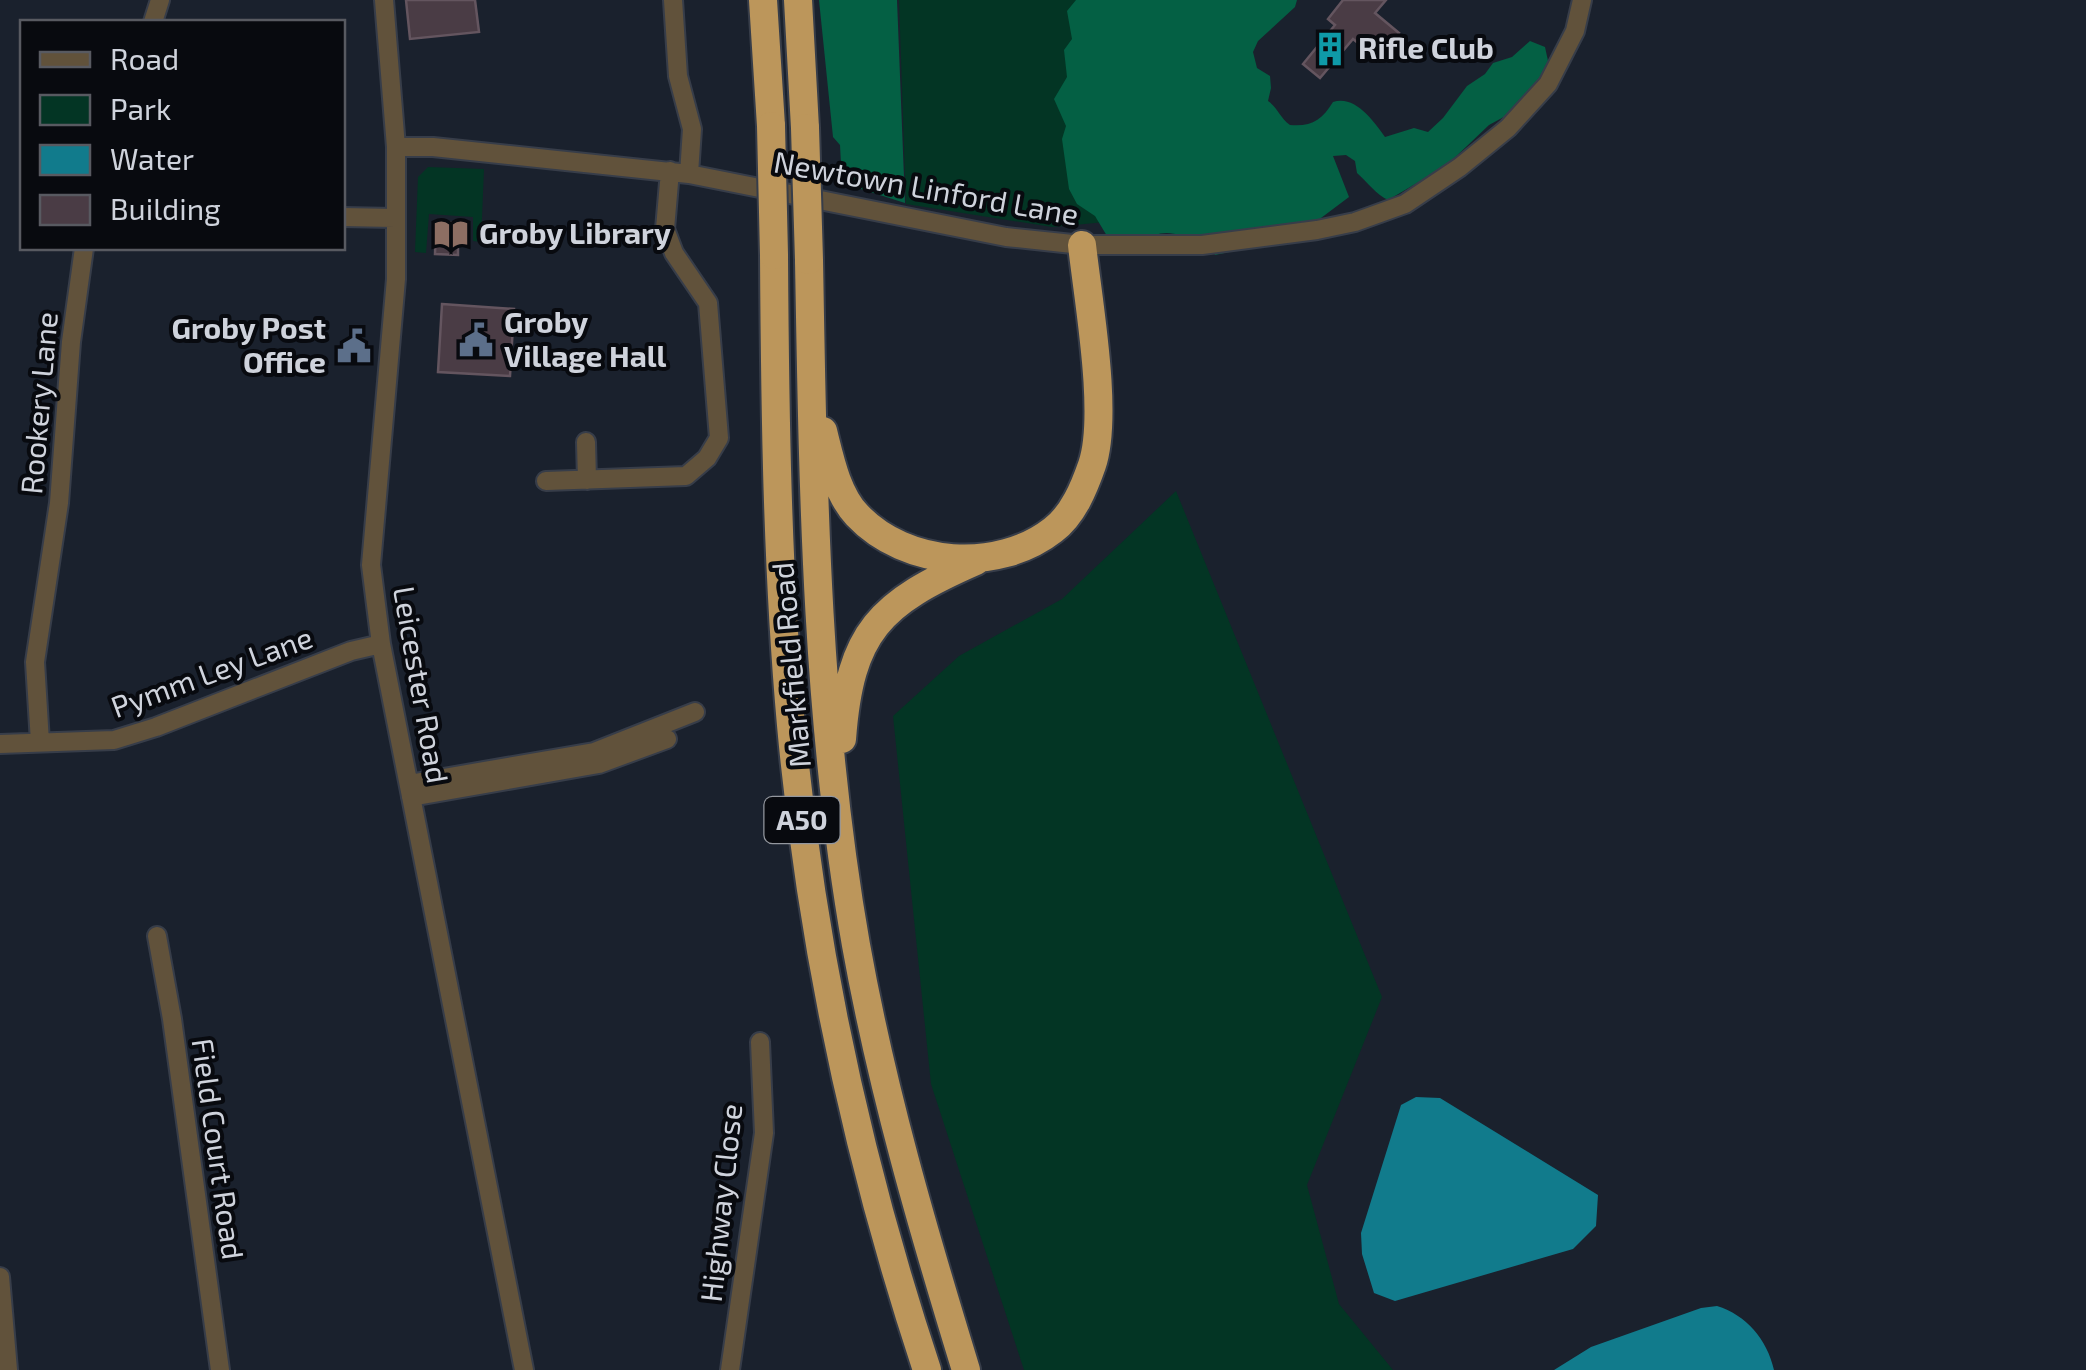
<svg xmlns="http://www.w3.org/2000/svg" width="2086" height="1370" viewBox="0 0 2086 1370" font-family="'Exo 2',sans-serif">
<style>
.green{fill:#033524}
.forest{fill:#046044}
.water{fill:#117b8c}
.building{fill:#4a3c45;stroke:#64555f;stroke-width:2.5}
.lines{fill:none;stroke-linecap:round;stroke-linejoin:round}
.minor-casing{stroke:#373d49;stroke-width:22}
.highway-casing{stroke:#373d49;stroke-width:32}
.minor{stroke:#61523b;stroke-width:18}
.highway{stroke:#bc965b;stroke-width:28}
.highway-bridge-casing{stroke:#373d49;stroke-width:32;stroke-linecap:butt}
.highway-bridge{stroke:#bc965b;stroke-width:28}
.labels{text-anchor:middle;stroke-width:8;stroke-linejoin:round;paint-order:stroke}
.shield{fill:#080a0f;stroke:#93979e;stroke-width:2.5}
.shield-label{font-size:28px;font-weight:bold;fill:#cfd3dc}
.poi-label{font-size:30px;font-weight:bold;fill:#cfd3dc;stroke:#080a0f;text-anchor:start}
.street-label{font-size:30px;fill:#cfd3dc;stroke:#080a0f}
</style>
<rect width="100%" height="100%" fill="#1a212d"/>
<path class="green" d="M899,0h190l17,222 -54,5 -146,-23z
M428,167l56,2 -3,73 -8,-1v-24l-44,-3 -3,39 -11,-1 3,-75z
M1176,491l206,506 -75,188 32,119 54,66h-369l-93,-286 -38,-368 66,-60 103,-57z"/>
<path class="forest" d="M819,0h78l8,203 -63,-20 -2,-38 -7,-8z
M1076,0h221l-2,7 -37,34 -5,11 4,16 13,8 1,12 -3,13c10,7 12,17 22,24 21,2 32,-5 43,-23 22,-7 40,18 52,35l29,-9 14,4 15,-14 24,-32 18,-12 8,-11 19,-6 18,-16 15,6 5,23 -9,5 -5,11 -25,27 -22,12 -43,41 -58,34c-11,-5 -21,-18 -31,-27l-2,-12 -9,-6 -13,1 16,41 -36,27 -28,1 -13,18 -57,12 -10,-18c-32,2 -37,-15 -68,9l-30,-10 -12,-20 -18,-12 -8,-15 -7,-50 4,-13 -12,-27 13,-22 -3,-27 8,-11 -5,-28z"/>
<path class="water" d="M1416,1097l24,1 158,97 -2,31 -23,23 -178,52 -21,-8 -12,-39 -1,-21 40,-128z
M1717,1306c29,9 50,33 57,64h-220l37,-23 110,-39z"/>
<path class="building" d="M406,0h69l4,32 -69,7z
M1343,0h43l-11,13 24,20 -21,26 -25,-20 -33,39 -17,-14 32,-39 -7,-6z
M436,222l32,1 -1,22h-9v10l-23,-1z
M442,304l72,5 -4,67 -72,-4z"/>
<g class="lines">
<g class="minor-casing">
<path id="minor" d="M384,0l12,147v132l-25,286 10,79 143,726
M673,0l5,76 14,53 -3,45
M153,22l7,-22
M396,147h37l256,27 317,63 76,8h120l115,-15 38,-8 50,-18 55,-37 48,-39 40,-44 27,-53 7,-31
M342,217l53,1
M586,442l1,38
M546,481l140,-5 21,-18 12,-20 -11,-135 -34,-50 -9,-24 5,-58
M40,742l-5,-80 24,-159 12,-161 13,-94
M0,744l114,-4 42,-13 195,-76 30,-7
M409,784l185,-32 101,-40
M411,797l188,-33 68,-25
M157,936l15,83 48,351
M0,1277l8,93
M730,1370l34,-237 -4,-91"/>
</g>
<g class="highway-casing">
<path id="highway" d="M763,0l8,126
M798,0l7,128
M774,255c1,157 3,314 17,470 20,219 67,437 136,645
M809,260c4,229 7,459 47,685 26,145 67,285 110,425
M823,431c7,28 14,63 34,84 49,52 141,58 196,15 20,-15 31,-42 39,-65 17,-50 -4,-165 -10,-220
M842,739c8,-108 38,-136 134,-178"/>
</g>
<use href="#minor" class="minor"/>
<use href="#highway" class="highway"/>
<g class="highway-bridge-casing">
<path id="highway-bridge" d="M771,126l3,129
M805,128l4,132"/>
</g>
<use href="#highway-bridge" class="highway-bridge"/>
</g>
<defs>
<g id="building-bare" transform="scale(2.7)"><path d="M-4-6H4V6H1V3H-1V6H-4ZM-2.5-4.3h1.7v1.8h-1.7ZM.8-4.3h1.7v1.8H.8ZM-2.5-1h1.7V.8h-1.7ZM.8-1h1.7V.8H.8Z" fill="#0f9aa8" stroke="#080a0f" stroke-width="2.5" paint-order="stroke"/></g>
<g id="library-bare" transform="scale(2.7)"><path d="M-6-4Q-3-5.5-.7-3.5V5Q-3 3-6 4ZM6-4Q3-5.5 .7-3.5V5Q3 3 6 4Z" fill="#8d6e63" stroke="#080a0f" stroke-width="2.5" paint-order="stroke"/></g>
<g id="civic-bare" transform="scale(2.7)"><path d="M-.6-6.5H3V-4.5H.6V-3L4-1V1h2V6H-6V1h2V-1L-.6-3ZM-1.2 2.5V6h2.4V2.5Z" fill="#5c6f8a" stroke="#080a0f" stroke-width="2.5" paint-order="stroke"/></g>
</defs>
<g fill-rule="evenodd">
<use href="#building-bare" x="1330" y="49"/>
<use href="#library-bare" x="451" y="234"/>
<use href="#civic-bare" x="476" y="340"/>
<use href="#civic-bare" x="354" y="346"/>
</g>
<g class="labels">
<rect class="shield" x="764.5" y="797" width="75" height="46" rx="8"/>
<g class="shield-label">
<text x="802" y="830">A50</text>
</g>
<g class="poi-label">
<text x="1358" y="59">Rifle Club</text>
<text x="479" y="244">Groby Library</text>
<text x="504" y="333">Groby<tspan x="504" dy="34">Village Hall</tspan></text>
<text x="326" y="339" text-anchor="end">Groby Post<tspan x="326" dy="34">Office</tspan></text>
</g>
<g class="street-label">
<text transform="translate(926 189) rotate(10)" y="10">Newtown Linford Lane</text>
<text transform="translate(40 403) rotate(-85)" y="10">Rookery Lane</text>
<text transform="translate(792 665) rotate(-95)" y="10">Markfield Road</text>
<text transform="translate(212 673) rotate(-20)" y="10">Pymm Ley Lane</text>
<text transform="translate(420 685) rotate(80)" y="10">Leicester Road</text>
<text transform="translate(217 1149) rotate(82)" y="10">Field Court Road</text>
<text transform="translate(722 1203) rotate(-84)" y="10">Highway Close</text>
</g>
</g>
<rect x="20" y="20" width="325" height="230" fill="#080a0f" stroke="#585a61" stroke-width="2.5"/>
<rect x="40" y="52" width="50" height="15" fill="#61523b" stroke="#585a61" stroke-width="2.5"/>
<text x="110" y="70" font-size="30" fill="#cfd3dc">Road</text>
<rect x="40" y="95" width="50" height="30" fill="#033524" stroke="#585a61" stroke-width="2.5"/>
<text x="110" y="120" font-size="30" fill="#cfd3dc">Park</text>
<rect x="40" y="145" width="50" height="30" fill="#117b8c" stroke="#585a61" stroke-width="2.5"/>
<text x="110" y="170" font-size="30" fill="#cfd3dc">Water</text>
<rect x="40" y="195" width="50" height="30" fill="#4a3c45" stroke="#585a61" stroke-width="2.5"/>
<text x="110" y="220" font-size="30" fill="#cfd3dc">Building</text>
</svg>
